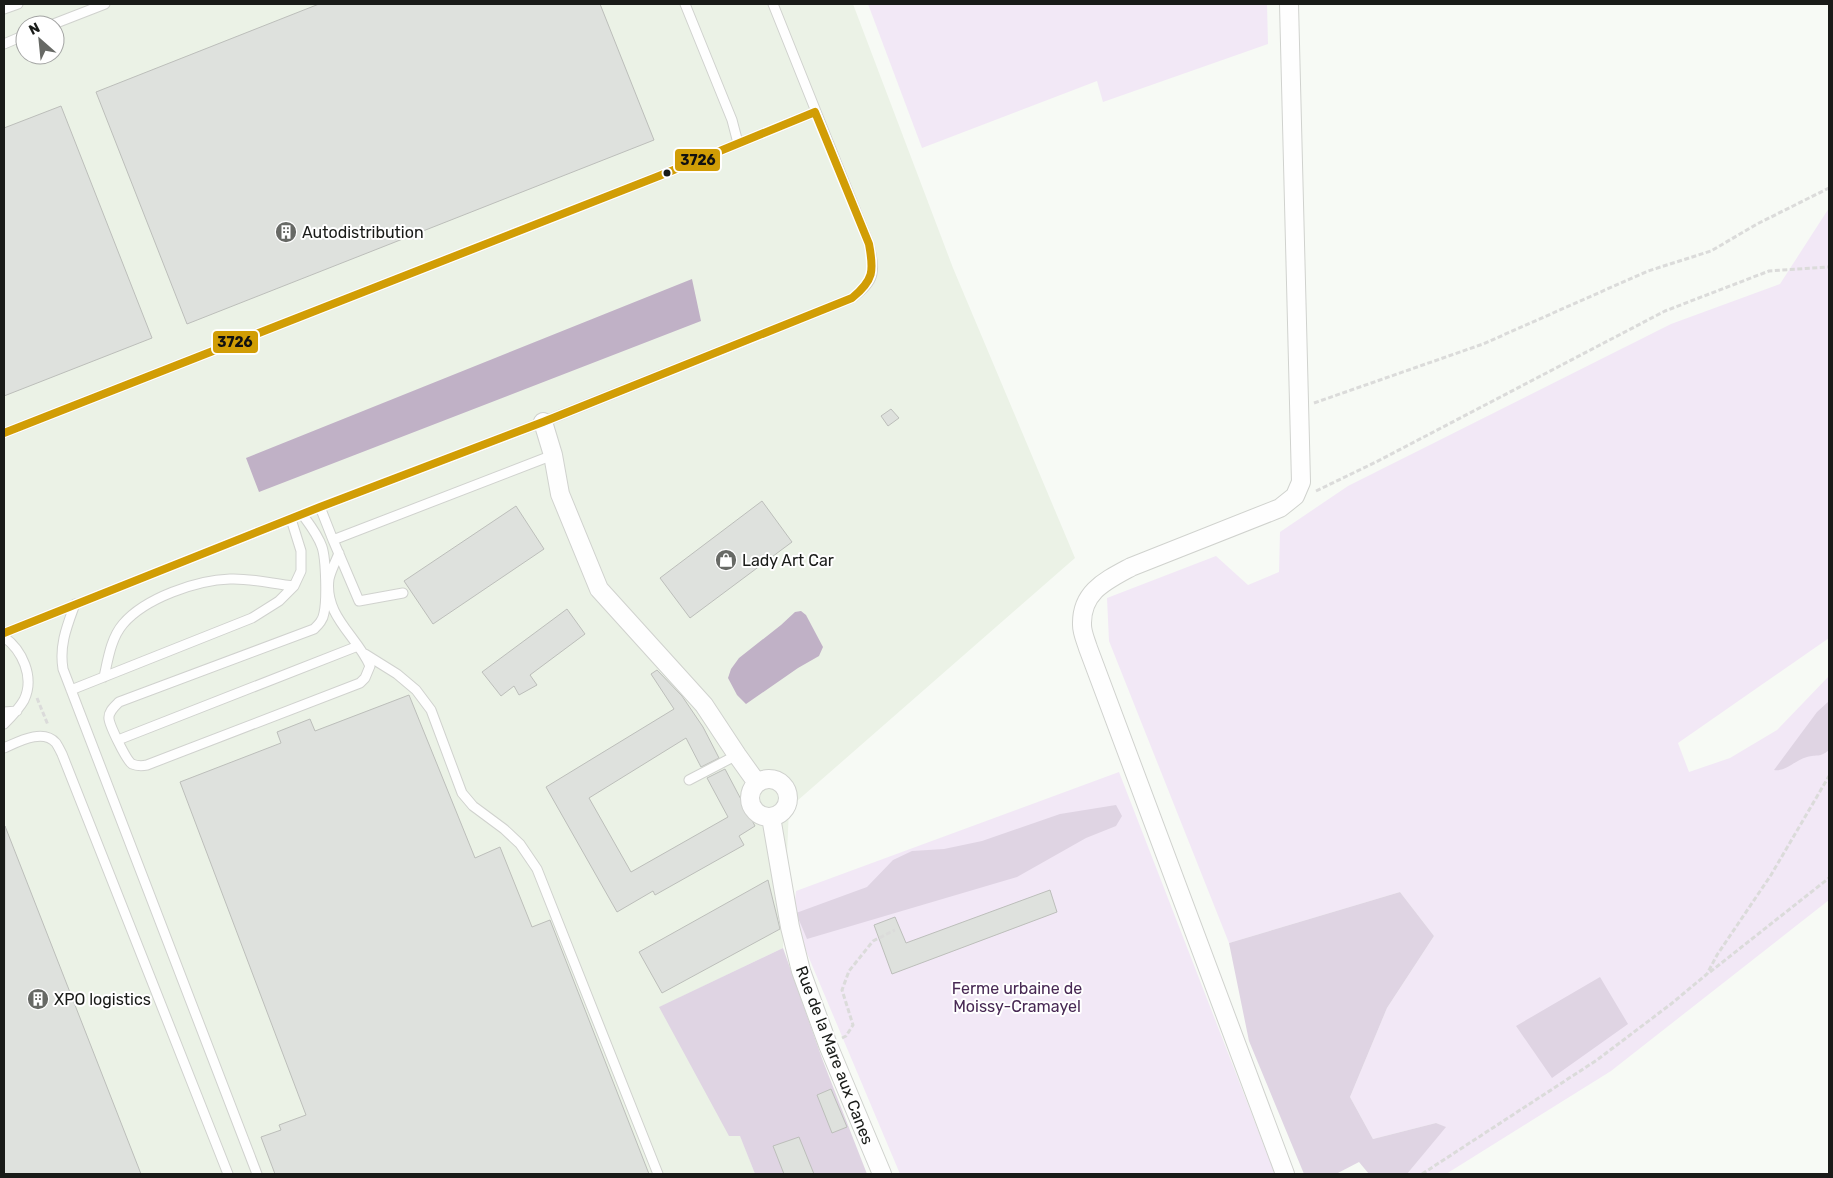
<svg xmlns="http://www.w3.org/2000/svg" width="1833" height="1178" viewBox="0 0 1833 1178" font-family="Rubik,sans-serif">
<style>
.built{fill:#ebf2e6;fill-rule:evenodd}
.green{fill:#f2e8f6}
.forest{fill:#dfd4e3}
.water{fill:#c0b1c6}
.building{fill:#dee1dd;stroke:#bcbeba}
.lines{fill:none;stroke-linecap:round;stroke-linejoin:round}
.service-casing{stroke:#d0d2ce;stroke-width:11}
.minor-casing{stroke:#d0d2ce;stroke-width:20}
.path{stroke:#dbdbda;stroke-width:3;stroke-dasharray:5 2.5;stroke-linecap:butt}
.service{stroke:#fefefe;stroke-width:9}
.minor{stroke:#fefefe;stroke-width:18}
.bus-1-casing{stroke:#fff;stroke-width:11}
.bus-1{stroke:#d19d05;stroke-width:8}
.bus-dot{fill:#191b18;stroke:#fff;stroke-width:2}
.labels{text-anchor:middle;stroke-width:4;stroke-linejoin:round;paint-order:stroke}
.poi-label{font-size:16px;fill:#191b18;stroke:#fff;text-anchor:start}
.park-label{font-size:16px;fill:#482954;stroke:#fff}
.street-label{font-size:16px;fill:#191b18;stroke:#fff}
.line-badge{stroke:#fff;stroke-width:2}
.pale-badge-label{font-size:14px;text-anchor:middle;font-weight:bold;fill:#111}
</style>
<rect width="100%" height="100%" fill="#f7faf5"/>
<path class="built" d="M4,4h849l100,264 122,290 -286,250 -6,140 -123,59 80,128 15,39h-751zM25,25h30v30h-30z"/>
<path class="green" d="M868,4h399l1,40 -165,58 -6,-21 -175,67z
M1829,208v430l-151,105 11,29 41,-14 47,-28 52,-54v224l-218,171 -165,103h-39l38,-47 -9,-4 -63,16 -23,-42 37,-89 47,-72 -34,-44 -171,51 -120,-302 -2,-43 109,-42 32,29 31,-13 1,-40 68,-46 323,-162 109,-40z
M1119,772l156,402h-375l-107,-254 3,-29z"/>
<path class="forest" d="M1829,701v49c-9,8 -12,4 -22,7 -12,3 -21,15 -33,13l43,-58z
M1116,805l6,11 -6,10 -30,12 -69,39 -210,62 -11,-26 71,-26 26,-27 19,-9 32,-2 38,-8 78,-27z
M1400,892l34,44 -47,72 -37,89 23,42 63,-16 10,4 -39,47h-38l-10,-12 -23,12h-32l-55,-133 -20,-98z
M783,948l40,113 44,113h-112l-15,-38h-11l-70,-129z
M1600,977l28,47 -76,54 -36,-52z"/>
<path class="water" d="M692,279l9,42 -442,171 -13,-34z
M801,611l5,4 17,32 -4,9 -21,12 -52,36 -9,-9 -9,-17 3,-9 8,-11 42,-33 14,-13z"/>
<path class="building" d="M319,4h281l54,136 -467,184 -91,-232z
M61,106l91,232 -148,58v-268z
M891,409l8,9 -11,8 -7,-10z
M762,501l30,41 -102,76 -30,-40z
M516,506l28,43 -111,75 -29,-43z
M567,609l18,25 -55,41 7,10 -18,10 -5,-9 -13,10 -19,-24z
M657,670l25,26 21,31 16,31 -18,9 -15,-29 -97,60 42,74 97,-55 -21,-39 18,-9 30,57 -16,10 5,9 -89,50 -2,-4 -36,21 -71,-125 128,-78 -23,-35z
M409,695l66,163 25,-11 32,80 18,-7 99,254h-374l-14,-37 20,-7 -2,-5 27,-10 -126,-333 101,-39 -4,-11 33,-13 5,12z
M5,826l136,348h-137z
M768,880l12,49 -118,64 -23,-41z
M1050,890l7,22 -165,62 -18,-49 21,-8 11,26z
M831,1089l16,38 -15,6 -15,-38z
M799,1137l15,37h-30l-11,-28z"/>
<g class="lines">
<g class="service-casing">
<path id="service" d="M685,4l47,116 6,23
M4,9l14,-5
M51,25l54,-21
M4,44l21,-9
M4,433l655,-257 156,-64
M320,507l13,33 220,-85
M302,514c8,11 16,21 20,33 4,12 5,53 2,66 -1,7 -5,11 -10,16l-195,73c-5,5 -11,10 -10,17 1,7 17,41 23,45 5,2 10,2 15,1l213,-82 5,-5 5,-12c-13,-30 -46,-50 -41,-87 2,-9 7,-18 10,-26
M333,540l26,61 44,-8
M75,604c-8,22 -16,41 -12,65l194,505
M4,633l316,-126 223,-85 309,-124c24,-19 23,-25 17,-54l-96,-240
M4,637c18,13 31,40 20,63 -5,9 -13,17 -20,24
M365,654l32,20 19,16 15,20 31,83 11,13 31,23 16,15 17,25 121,305
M104,677c4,-18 7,-39 19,-53 22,-26 74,-44 107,-45 20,-1 44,5 64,7
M71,690l181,-72 27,-17 15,-15 7,-15v-20l-10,-32
M4,712l13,-1
M118,740l240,-94
M4,748c14,-6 39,-20 52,-5 2,3 4,7 6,11l166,420
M689,780l48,-25"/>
</g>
<g class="minor-casing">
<path id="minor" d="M543,422l10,33 7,39 39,95 105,116 33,50 20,28
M750 798a19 19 0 1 1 38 0a19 19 0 1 1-38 0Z
M771,817l19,110 11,44 27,74 54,129
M1285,1174l-197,-526c-2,-7 -6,-15 -6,-23 -1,-33 23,-44 49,-58l149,-59 15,-12 6,-14 -12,-478"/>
</g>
<path class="path" d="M1314,403l169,-59 165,-73 63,-20 46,-27 72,-36
M1316,491l60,-29 289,-151 104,-40 60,-4
M37,698l11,27
M1710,972l119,-94
M842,1038l4,-2 7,-11 -11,-35 7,-19 24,-30 22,-11
M1422,1174l175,-114 74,-56 36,-30 10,-19 54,-80 58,-99"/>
<use href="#service" class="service"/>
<use href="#minor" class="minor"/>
<g class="bus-1-casing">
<path id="bus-1" d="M4,433l655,-257 156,-64 54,132c5,27 5,36 -17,54l-309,124 -223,85 -316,126"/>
</g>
<use href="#bus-1" class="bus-1"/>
</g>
<defs>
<g id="building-disc" transform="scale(1.125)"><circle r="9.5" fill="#676965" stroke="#fff"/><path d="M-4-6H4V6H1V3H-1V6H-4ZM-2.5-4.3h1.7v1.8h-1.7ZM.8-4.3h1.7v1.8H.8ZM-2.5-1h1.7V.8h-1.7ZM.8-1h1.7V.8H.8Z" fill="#fff"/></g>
<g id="shop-disc" transform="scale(1.125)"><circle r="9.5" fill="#676965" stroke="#fff"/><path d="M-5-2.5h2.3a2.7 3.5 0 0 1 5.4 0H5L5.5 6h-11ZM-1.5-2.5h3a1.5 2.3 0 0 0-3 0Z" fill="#fff"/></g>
</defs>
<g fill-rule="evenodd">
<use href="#building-disc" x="286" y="232"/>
<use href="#shop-disc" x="726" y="560"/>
<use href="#building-disc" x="38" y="999"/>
</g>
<circle class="bus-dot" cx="667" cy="173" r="4.5"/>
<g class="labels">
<g class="poi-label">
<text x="302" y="238">Autodistribution</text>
<text x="742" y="566">Lady Art Car</text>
<text x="54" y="1005">XPO logistics</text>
</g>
<g class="park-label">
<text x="1017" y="994">Ferme urbaine de<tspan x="1017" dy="18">Moissy-Cramayel</tspan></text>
</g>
<g class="street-label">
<text transform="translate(835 1055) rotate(69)" y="6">Rue de la Mare aux Canes</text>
</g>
</g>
<g class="line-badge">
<rect x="674" y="148" width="47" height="24" rx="5" fill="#d19d05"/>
<rect x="212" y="330" width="47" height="24" rx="5" fill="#d19d05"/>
</g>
<g class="pale-badge-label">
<text x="698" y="165">3726</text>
<text x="235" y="347">3726</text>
</g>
<rect width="1833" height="1178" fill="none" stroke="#191b18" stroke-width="10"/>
<g transform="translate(40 40) rotate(333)"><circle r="24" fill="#ffffff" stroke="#a3a4a3"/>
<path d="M0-4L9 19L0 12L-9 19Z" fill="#676965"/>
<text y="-8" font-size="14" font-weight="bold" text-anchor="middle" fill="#191b18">N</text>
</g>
</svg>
